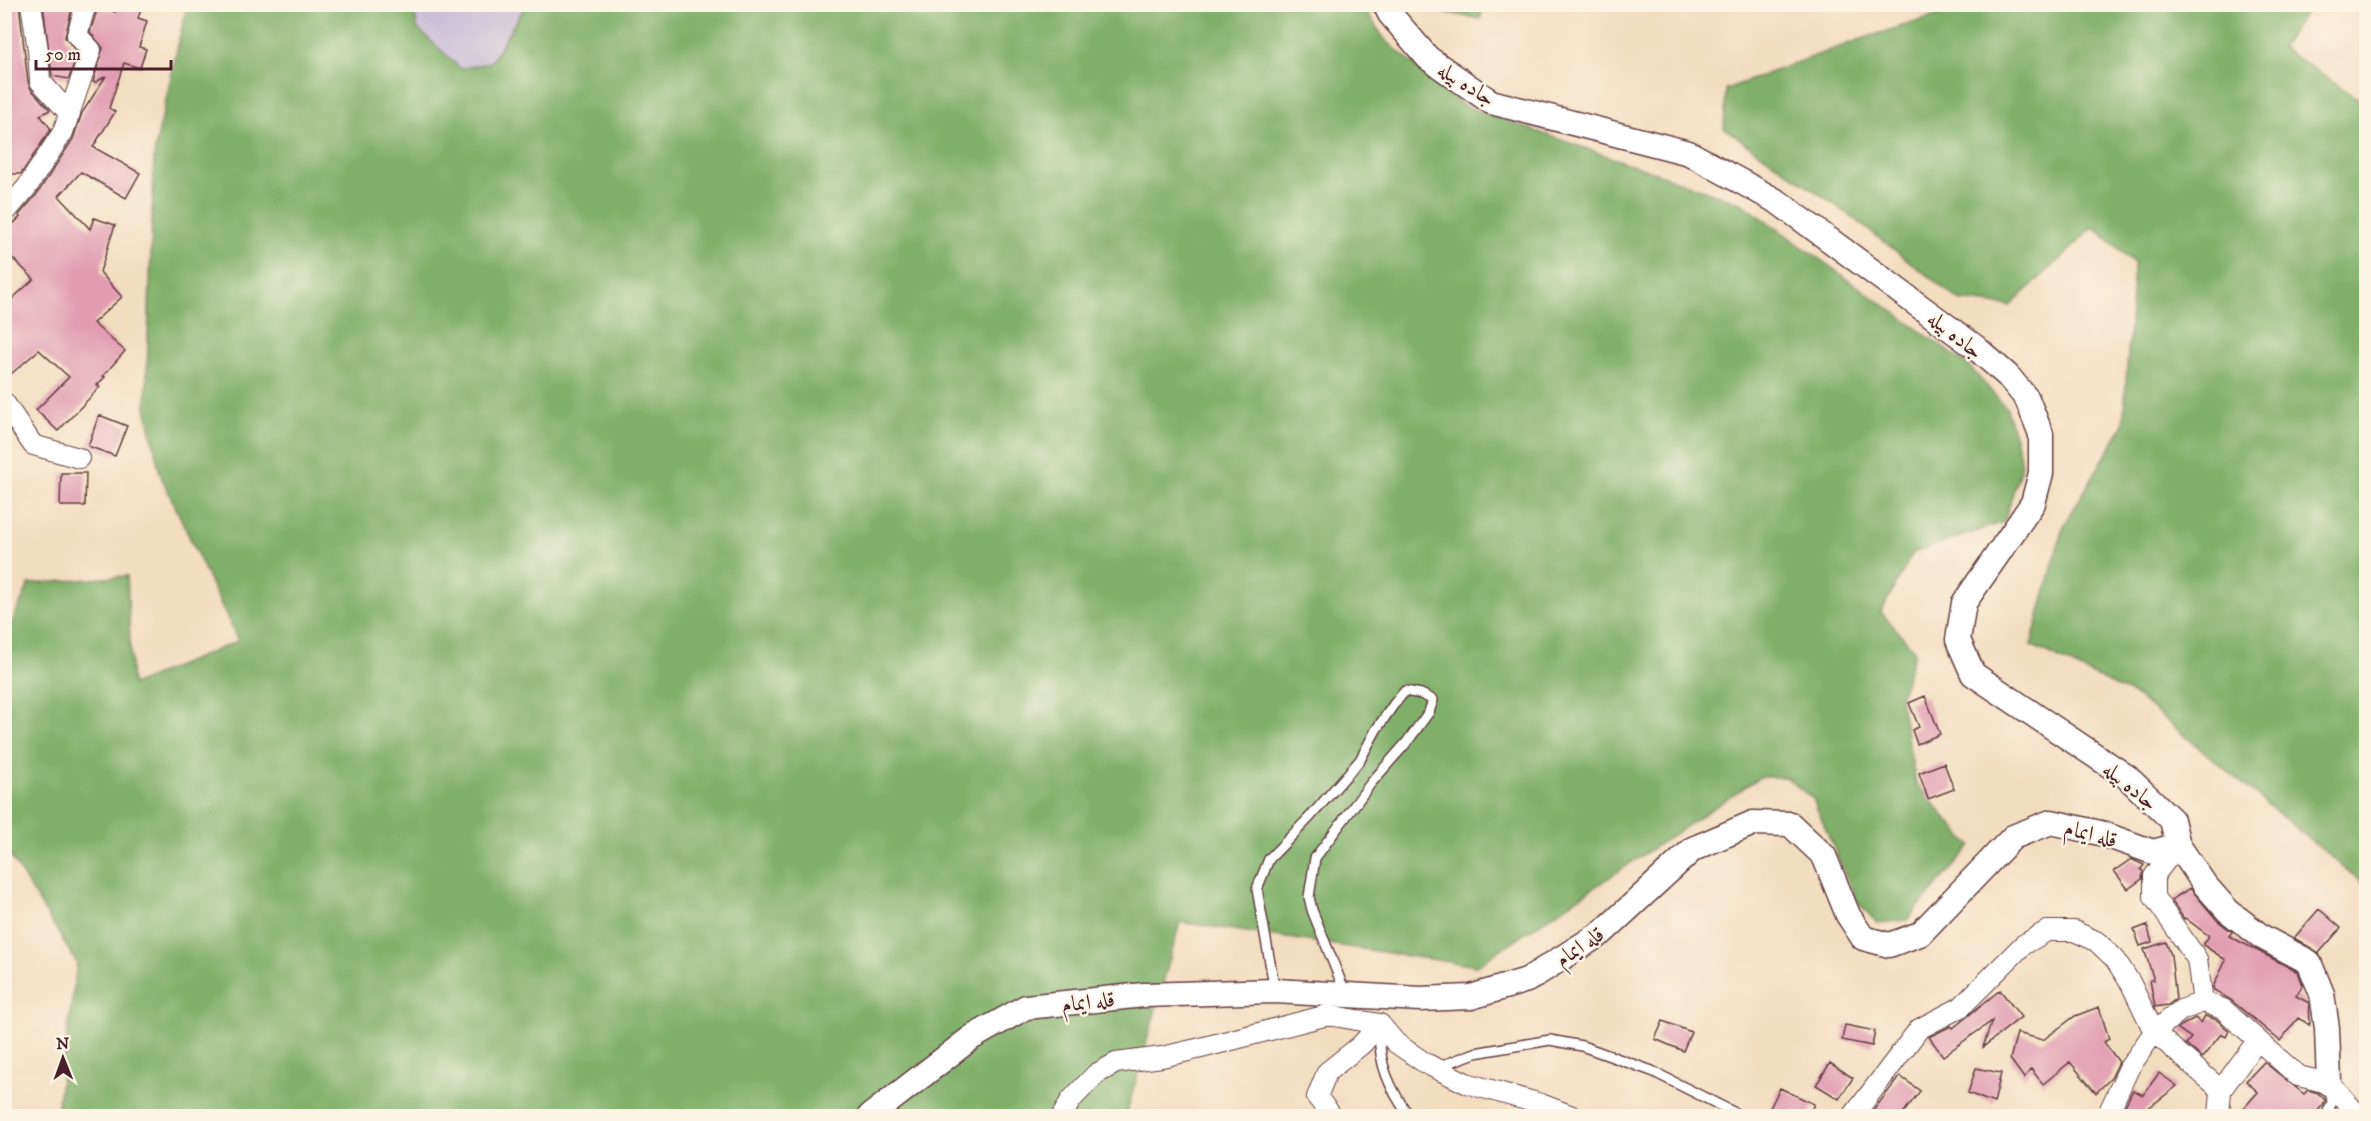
<svg xmlns="http://www.w3.org/2000/svg" width="2371" height="1121" viewBox="0 0 2371 1121" font-family="'IM FELL DW Pica',Amiri,serif">
<style>
.industrial{fill:#cabfd6}
.forest{fill:#7faf68;stroke:#64674a;stroke-width:1.5}
.building{fill:#e19cb2}
.lines{fill:none;stroke-linecap:round;stroke-linejoin:round}
.service-casing{stroke:#633c41;stroke-width:12}
.minor-casing{stroke:#633c41;stroke-width:22}
.tertiary-casing{stroke:#633c41;stroke-width:27}
.service{stroke:#fff;stroke-width:9}
.minor{stroke:#fff;stroke-width:20}
.tertiary{stroke:#fff;stroke-width:24}
.labels{text-anchor:middle;stroke-width:4.5;stroke-linejoin:round;paint-order:stroke}
.street-label{font-size:22px;fill:#4a1f2b;stroke:#fcf5e5}
</style>
<rect width="100%" height="100%" fill="#fcf5e5"/>
<filter id="ink" filterUnits="userSpaceOnUse"><feTurbulence type="fractalNoise" baseFrequency=".0167" numOctaves="2"/><feDisplacementMap in="SourceGraphic" scale="12" xChannelSelector="R" yChannelSelector="G"/><feConvolveMatrix kernelMatrix="1 2 1 2 8 2 1 2 1" color-interpolation-filters="sRGB"/></filter>
<filter id="wash" filterUnits="userSpaceOnUse"><feTurbulence type="fractalNoise" baseFrequency=".008" numOctaves="4" result="noise"/><feDisplacementMap in="SourceGraphic" scale="24" xChannelSelector="R" yChannelSelector="G"/><feGaussianBlur stdDeviation="1.35" result="paint"/><feColorMatrix in="noise" values="0 0 0 0 0 0 0 0 0 0 0 0 0 0 0 0 0 1.4 0 .05"/><feComposite in="paint" operator="in"/></filter>
<g filter="url(#wash)">
<rect width="100%" height="100%" fill="#f2ddbf"/>
<path class="industrial" d="M414,5h112l-35,57 -30,7 -44,-41z"/>
<path class="forest" d="M1973,4l338,1 -30,42 85,57v782l-228,-189 -107,-52 32,-118 60,-101 11,-163 -40,-36 -84,79 -51,-6 -111,-86 -124,-86 2,-39 132,-49z
M187,5h227l3,23 44,41 30,-7 35,-57h836l23,35 77,65 279,98 227,162 39,44 15,55 -18,58 -91,31 -32,59 34,39 -15,47 16,86 55,62 -64,74 -30,3 -21,-23 -43,-101 -27,-22h-26l-284,189 -296,-44 -54,194h-1070l21,-153 -72,-116v-209l24,-54 98,-8 5,109 106,-44 -78,-167 -14,-67 8,-254z
M1434,5h50l-4,14 -37,-7z"/>
<g id="blocks">
<path class="building" d="M4,4h15l9,78 3,7 19,21 -10,5 11,14 -30,45h-17z
M43,4h30l-8,33 12,16 -8,26 -17,-3z
M117,4h26l-5,14 9,3 -8,26 7,2 -6,19 -16,-5 -15,45 6,4 -22,35 47,26 -14,25 -45,-26 -22,24 31,33 4,-11 21,7 -15,47 22,25 -29,26 32,28 -22,25 2,1 -8,8 3,2 -42,44 -22,-21 33,-33 -30,-27 -28,24 -7,-8v-60l30,-27 -30,-29v-17l16,-16 -1,-2 18,-21 36,-55 9,-26 24,-37 -10,6h-3l10,-34 -13,-16 8,-25 17,5z
M99,415l28,11 -12,30 -27,-10z
M61,473h25l-1,33h-25z
M1925,696l15,38 -23,10 -5,-14 7,-3 -10,-24z
M1944,763l10,26 -26,10 -9,-26z
M2131,859l13,6 -3,4 2,3 -1,7 -14,10 -14,-18z
M2190,888l27,32 15,12 -3,4 69,36 5,13 -7,11 13,7 1,22 -12,-7 -18,23 -49,-41 -17,-10 -1,-3 13,-27 -23,-15 6,-9 -24,-18 -1,1 -13,-19z
M2319,909l22,19 -22,25 -25,-15z
M2147,925l5,17 -12,4 -6,-16z
M2166,942l5,13 5,44 -8,6 -13,2 -5,-27h4l-10,-31z
M2000,990l21,27 -38,30 9,-26 -49,35 -14,-19 22,-11 2,2z
M2099,1007l10,32 -5,3 15,20 -8,16 -15,15 -26,-31 -27,22 -12,-15 -7,9 -14,-19 7,-26 26,7 32,-24z
M2205,1016l12,4 12,11 -3,6 -5,-3 -19,24 -16,-14 5,-6 -14,-10 18,-10 6,5z
M1663,1021l28,11 -8,19 -28,-12z
M1845,1025l30,6 -3,15 -30,-6z
M2264,1062l40,32 4,-4 10,3 7,7 -2,5 -10,11h-76l21,-24 -12,-11z
M1830,1063l23,15 -14,21 -23,-14z
M1976,1068l25,5 -7,30 -26,-10z
M2159,1073l18,13 -39,30h-18l13,-26 10,5z
M1900,1076l20,15 -19,25h-32z
M1780,1088l34,16 -6,12h-42z"/>
</g>
</g>
<g filter="url(#ink)">
<use href="#blocks" fill-opacity="0" stroke="#633c41" stroke-width="1.5"/>
<g class="lines">
<g class="service-casing">
<path id="service" d="M1275,991l-18,-102 12,-30 41,-42 50,-57 16,-30 18,-26 11,-13 16,3 12,6 -4,12 -22,30 -36,41 -56,75 -6,39 3,13 33,82
M1380,1028c-3,34 10,61 29,88
M1438,1067l37,-14 75,-13 32,6 70,25 89,45
M2326,1116l6,-14 -2,-13"/>
</g>
<g class="minor-casing">
<path id="minor" d="M31,4l7,46 2,31 30,33
M4,214l23,-27 36,-55 28,-82 -14,-15 9,-31
M4,402l29,43 46,13
M2178,845l-24,31v21l43,62 6,43
M2221,1090l36,-49
M1062,1116l9,-16 25,-26 20,-11 46,-6 39,-9 127,-33 52,9 16,19 29,20 41,20 75,21 31,12
M1332,1116l-15,-19 10,-25 34,-27 19,-21
M1853,1116l66,-87 42,-22 62,-62 24,-14h27l22,10 19,18 16,25 23,48 67,58 -2,26
M2107,1116l22,-48 25,-36 27,-22 22,-8 20,7 75,67 31,7 30,33"/>
</g>
<g class="tertiary-casing">
<path id="tertiary" d="M1385,4l5,10 38,44 63,44 198,51 89,49 197,145 33,29 19,23 14,35v39l-8,30 -69,100 -6,37 15,34 154,103 45,43 6,25 27,40 23,26 34,26 47,25 13,32 5,34 2,55
M870,1116l101,-78 55,-31 118,-12 131,-4 145,8 51,-2 56,-17 76,-48 90,-83 60,-26 37,1 34,32 24,59 15,23 26,7 31,-11 93,-97 38,-15 49,11 53,19 25,-7"/>
</g>
<use href="#service" class="service"/>
<use href="#minor" class="minor"/>
<use href="#tertiary" class="tertiary"/>
</g>
</g>
<g class="labels">
<g class="street-label">
<text transform="translate(1467 83) rotate(32)" y="8">جاده بیله</text>
<text transform="translate(1956 334) rotate(38)" y="8">جاده بیله</text>
<text transform="translate(2131 785) rotate(39)" y="8">جاده بیله</text>
<text transform="translate(2091 833) rotate(15)" y="8">قله ایمام</text>
<text transform="translate(1579 946) rotate(-34)" y="8">قله ایمام</text>
<text transform="translate(1088 1001) rotate(-6)" y="8">قله ایمام</text>
</g>
</g>
<rect width="2371" height="1121" fill="none" stroke="#fcf5e5" stroke-width="24"/>
<g transform="translate(63 1058) rotate(359)" stroke="#fcf5e5" stroke-width="4.5" paint-order="stroke">
<path d="M0-4.5L10 22L0 15L-10 22Z" fill="#4a1f2b"/>
<text y="-9" font-size="16" font-weight="bold" text-anchor="middle" fill="#4a1f2b">N</text>
</g>
<path d="M36 60v9h135v-9" fill="none" stroke="#4a1f2b" stroke-width="3"/>
<text x="45" y="60" font-size="18" fill="#4a1f2b" stroke="#fcf5e5" stroke-width="4.5" paint-order="stroke">50 m</text>
</svg>
